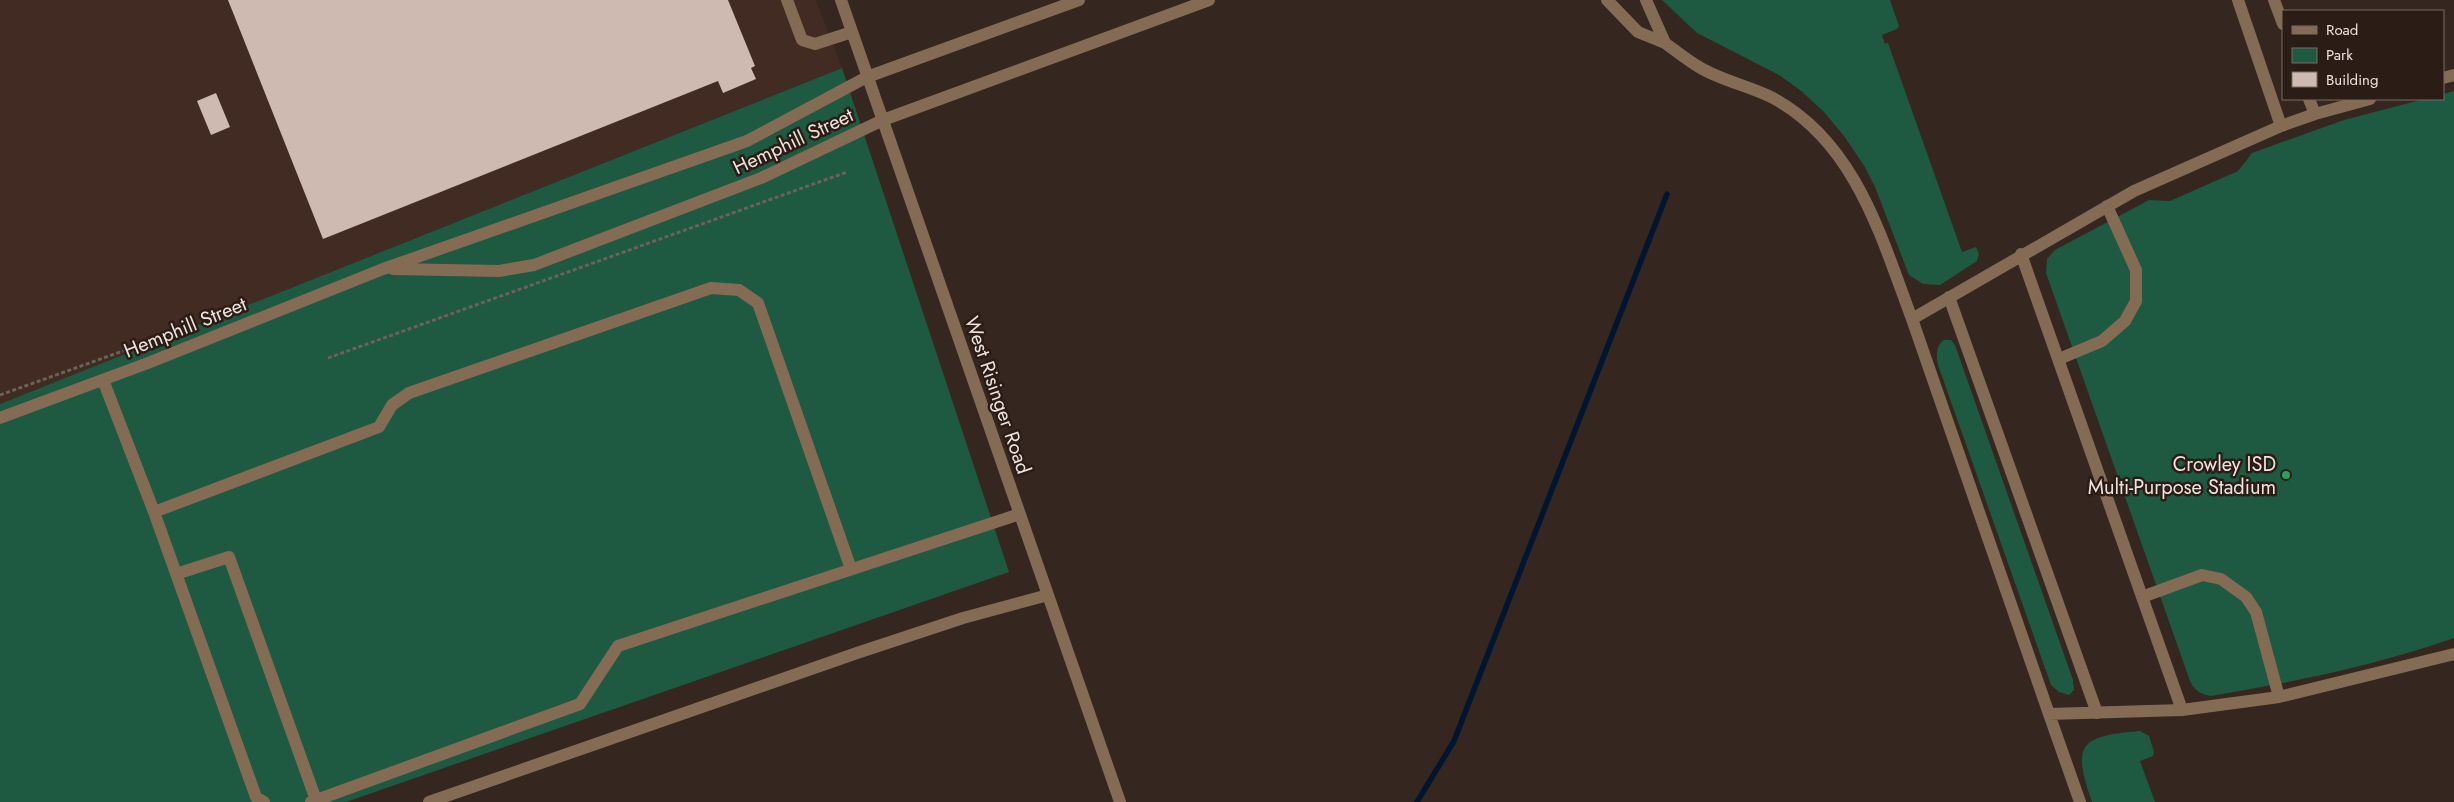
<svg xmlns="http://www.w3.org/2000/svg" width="2454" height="802" viewBox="0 0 2454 802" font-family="Jost,sans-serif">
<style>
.built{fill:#412b22}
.green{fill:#1e5941}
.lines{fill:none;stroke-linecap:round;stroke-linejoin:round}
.stream{stroke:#001530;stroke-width:5.5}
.building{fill:#cfbab2}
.path{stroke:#6e605a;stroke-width:3;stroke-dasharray:4 2.5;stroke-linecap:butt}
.minor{stroke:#846b53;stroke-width:12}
.leisure-dot{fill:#2e9e5b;stroke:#2b1c16;stroke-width:2}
.labels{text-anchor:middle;stroke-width:5;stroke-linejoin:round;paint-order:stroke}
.street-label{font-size:20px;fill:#ede2de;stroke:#2b1c16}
.poi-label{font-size:20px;fill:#ede2de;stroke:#2b1c16;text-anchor:end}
</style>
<rect width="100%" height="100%" fill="#35261f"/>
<path class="built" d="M0,0h816l26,68 -842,336z"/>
<path class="green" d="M1662,0h228l9,26 -2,3 -15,6 3,9 3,-1 74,209 14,-5 3,7 -2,7 -37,24 -17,-1 -14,-9 -34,-88 -10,-20 -21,-31 -20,-24 -24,-22 -21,-15 -82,-42z
M842,68l167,504 -663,230h-346v-398z
M2454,91v547c-79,28 -161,44 -243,58 -11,-2 -16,-5 -21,-15l-144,-408 1,-14 8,-9 94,-50 21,1 68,-30 14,-18 92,-33 80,-21h19v-5z
M1944,340h7l4,5 118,335 1,10 -5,5 -10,-3 -8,-7 -113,-320c-2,-9 -2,-20 6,-25z
M2140,731l9,5 5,16 -1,4 -13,5 15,41h-63c-21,-59 -11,-66 48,-71z"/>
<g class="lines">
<path class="stream" d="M1417,802l37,-61 213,-547"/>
</g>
<path class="building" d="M228,0h500l27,66 -4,2 5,11 -33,14 -5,-12 -395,158z
M216,93l14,34 -19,8 -14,-34z"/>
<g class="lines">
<path class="path" d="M328,358l519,-186
M0,395l190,-68"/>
<path class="minor" d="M787,0l15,40 13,4 37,-12
M841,0l279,802
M1607,0l31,32 27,11 -19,-43
M2238,0l43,126
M2274,0l9,24
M1665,43c11,8 22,17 34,24 23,14 51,19 74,31 83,45 108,139 139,221l222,-128 147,-65 34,-12 55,-15
M2443,78l11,-3
M2309,99l6,15
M393,269l106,2 35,-6 227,-87 122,-58 326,-120
M1949,297l148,416
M1912,319l137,395 133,-4 -161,-456
M2059,359l43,-18 23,-20 11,-20v-31l-29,-64
M103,380l51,132
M0,418l148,-55 235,-94 364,-128 120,-64 212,-77
M176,574l53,-17 87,243
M2142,597l60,-22 19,4 25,18 10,15 23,85 -97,13
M2279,697l175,-43
M2049,714l31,88
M264,802l-8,-5 -102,-285 225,-85 13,-22 17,-12 302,-105 28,2 19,13 93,266
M311,802l269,-98 38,-58 402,-132
M429,802l428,-149 106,-35 85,-23"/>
</g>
<circle class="leisure-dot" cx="2286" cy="475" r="5"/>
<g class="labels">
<g class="street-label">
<text transform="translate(793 141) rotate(-25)" y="7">Hemphill Street</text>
<text transform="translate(185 327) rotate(-22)" y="7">Hemphill Street</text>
<text transform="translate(998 395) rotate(71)" y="7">West Risinger Road</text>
</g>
<g class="poi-label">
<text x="2276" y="471">Crowley ISD<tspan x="2276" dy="23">Multi-Purpose Stadium</tspan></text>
</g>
</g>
<rect x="2282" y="10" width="162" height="90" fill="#2b1c16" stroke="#796b66"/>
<rect x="2292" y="26" width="25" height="8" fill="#846b53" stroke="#796b66"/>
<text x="2326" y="35" font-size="15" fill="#ede2de">Road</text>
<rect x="2292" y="48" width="25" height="15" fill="#1e5941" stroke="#796b66"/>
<text x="2326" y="60" font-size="15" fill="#ede2de">Park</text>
<rect x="2292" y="72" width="25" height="15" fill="#cfbab2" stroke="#796b66"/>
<text x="2326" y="85" font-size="15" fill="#ede2de">Building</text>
</svg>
